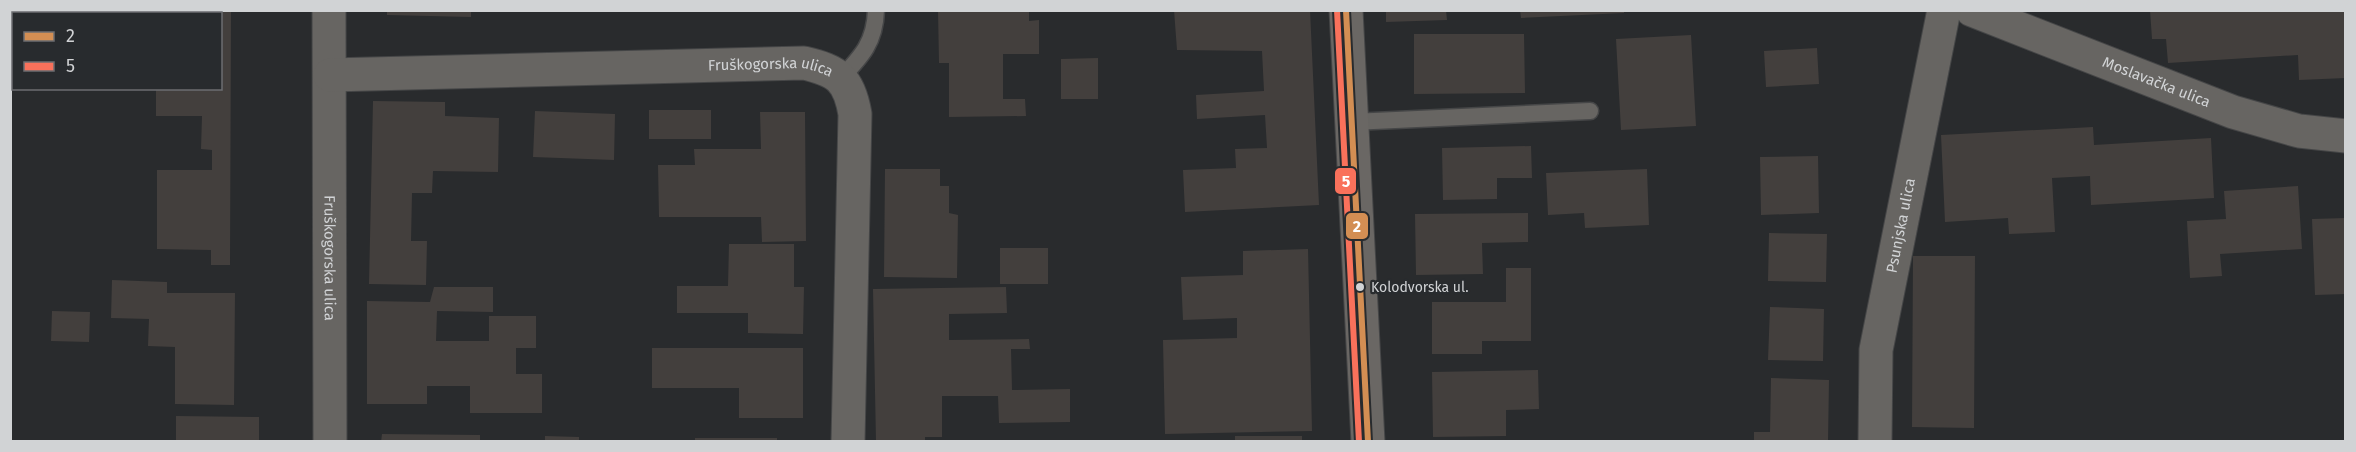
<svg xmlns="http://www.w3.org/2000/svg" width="2356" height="452" viewBox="0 0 2356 452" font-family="'Fira Sans',sans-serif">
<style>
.building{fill:#433f3d}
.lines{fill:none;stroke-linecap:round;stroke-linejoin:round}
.lane-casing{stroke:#454647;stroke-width:19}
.street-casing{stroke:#454647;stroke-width:35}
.secondary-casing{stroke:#454647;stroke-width:35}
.lane{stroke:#676562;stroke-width:16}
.street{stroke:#676562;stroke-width:33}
.secondary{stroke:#6a6764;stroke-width:33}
.bus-1-casing{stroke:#282b2e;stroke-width:10}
.bus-2-casing{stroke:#282b2e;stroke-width:10}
.bus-1{stroke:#d38e53;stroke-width:6}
.bus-2{stroke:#f9715b;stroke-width:6}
.bus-dot{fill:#d1d3d5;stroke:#282b2e;stroke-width:2}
.labels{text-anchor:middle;stroke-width:4.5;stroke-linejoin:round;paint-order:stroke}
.bus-label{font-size:14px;fill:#d1d3d5;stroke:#282b2e;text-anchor:start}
.street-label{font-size:15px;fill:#d1d3d5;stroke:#282b2e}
.line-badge{stroke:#282b2e;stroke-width:2}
.badge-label{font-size:16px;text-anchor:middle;font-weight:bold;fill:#fff}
</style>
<rect width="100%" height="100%" fill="#292b2d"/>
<path class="building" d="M148,10h83l-1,255h-19v-15l-54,-1v-79h55v-20l-11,-1 1,-33h-46v-28h64v-74h-72z
M387,10h84v7l-84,-2z
M938,10h91v11l10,-1v34h-36v45h22l1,17 -77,1v-54h-10z
M1174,10h136l9,195 -134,7 -2,-42 53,-2 -1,-19 32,-1 -2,-33 -68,4 -1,-24 68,-4 -2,-40 -85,-1z
M1386,10h60l1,10 -61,2z
M1520,10h104v3l-103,5z
M2150,10h196v68l-47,2 -1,-25 -130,8 -2,-24h-14z
M1414,34h110l1,59 -111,1z
M1691,35l5,91 -75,4 -5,-91z
M1817,48l2,36 -53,3 -2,-36z
M1098,58v41h-37v-40z
M373,101l72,1v14l54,2 -1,54 -65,-1 -1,22h-20l-1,48h16l-1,44 -57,-1z
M649,110h62v29h-62z
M535,111l80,3 -1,46 -81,-3z
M760,112h45l1,129 -44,1 -1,-25h-102l-1,-52h37l-1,-16h67z
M2093,127l1,18 117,-7 3,60 -123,7 -1,-29 -38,2 3,54 -46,2 -1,-16 -63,4 -4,-87z
M1531,146l1,32h-35v21l-54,1 -1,-52z
M1818,156l1,57 -58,2 -1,-58z
M885,169h55v17h9v27l9,2 -1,63 -73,-1z
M1647,169l2,56 -64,3 -1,-15 -36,2 -2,-42z
M2298,186l4,63 -82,5 2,22 -32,2 -3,-57 39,-2 -2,-28z
M1528,213v29l-46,1 1,31 -67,1 -1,-61z
M2346,218v76l-31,1 -3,-76z
M1769,233l58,1 -1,48 -58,-1z
M729,244h65v43h10l-1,47 -55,-1v-20h-71v-27h51z
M1000,248h48v36h-48z
M1308,249l4,182 -147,3 -2,-94 74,-2v-20l-54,2 -2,-43 62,-2v-24z
M1913,256h62l-1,172 -62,-1z
M1506,268h25v73h-49v13h-50v-52h74z
M112,280l55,2v11h68l-1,112 -59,-1v-57l-27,-1 1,-27 -38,-1z
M434,287h59v25l-56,-1 -1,30h53v-25h47v32h-20v26h26v39h-72v-27h-43v18h-60v-103l63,1z
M1006,287l1,26 -58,1v26l80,-1 1,10h-19l1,41 58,-1v33l-71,1 -1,-27h-56v41h-17v5h-49l-3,-153z
M1770,307l54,2 -1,52 -55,-1z
M52,311l38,1 -1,30 -38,-1z
M652,348h151v70h-64v-30h-87z
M1538,370l1,39 -33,1v26l-73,1 -1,-65z
M1771,378l58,2 -1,62h-74v-10h16z
M176,416l83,1v25h-83z
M382,434l98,1v7h-99z
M545,436l34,1v5h-34z
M1235,436h67v6h-67z
M695,438h82v4h-82z"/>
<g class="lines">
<g class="lane-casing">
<path id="lane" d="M841,78c21,-22 34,-36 35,-68
M1352,122l238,-11"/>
</g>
<g class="street-casing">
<g id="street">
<path id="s1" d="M329,10l1,432"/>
<path id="s2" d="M1972,10l261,102 66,19 47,5"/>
<path id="s3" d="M330,75l474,-12c34,8 45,16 51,51l-7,328"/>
<path id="s4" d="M1875,442l1,-92 68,-340"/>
</g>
</g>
<g class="secondary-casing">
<path id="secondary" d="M1346,10l22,432"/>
</g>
<use href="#lane" class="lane"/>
<use href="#street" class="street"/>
<use href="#secondary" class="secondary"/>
<g class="bus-1-casing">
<path id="bus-1" d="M1346,10l22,432"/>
</g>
<g class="bus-2-casing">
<path id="bus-2" d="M1337,10l22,432"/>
</g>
<use href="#bus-1" class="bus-1"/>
<use href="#bus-2" class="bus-2"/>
</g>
<circle class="bus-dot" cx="1360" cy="287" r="5"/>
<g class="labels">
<g class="bus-label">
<text x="1371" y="292">Kolodvorska ul.</text>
</g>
<g class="street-label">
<text dy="5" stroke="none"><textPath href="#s3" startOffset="441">Fruškogorska ulica</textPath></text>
<text dy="5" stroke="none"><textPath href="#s2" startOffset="198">Moslavačka ulica</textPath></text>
<text dy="5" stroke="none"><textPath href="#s4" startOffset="219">Psunjska ulica</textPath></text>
<text dy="5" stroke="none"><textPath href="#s1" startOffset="248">Fruškogorska ulica</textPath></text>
</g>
</g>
<g class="line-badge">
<rect x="1334" y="167" width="23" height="28" rx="6" fill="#f9715b"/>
<rect x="1345" y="212" width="24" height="28" rx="6" fill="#d38e53"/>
</g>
<g class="badge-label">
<text x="1346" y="187">5</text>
<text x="1357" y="232">2</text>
</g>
<rect width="2356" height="452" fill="none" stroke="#d1d3d5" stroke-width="24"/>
<rect x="12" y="12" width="210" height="78" fill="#282b2e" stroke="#6c6e71" stroke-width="1.5"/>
<rect x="24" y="32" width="30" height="9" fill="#d38e53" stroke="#6c6e71" stroke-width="1.5"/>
<text x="66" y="42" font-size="18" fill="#d1d3d5">2</text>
<rect x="24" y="62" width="30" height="9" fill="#f9715b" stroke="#6c6e71" stroke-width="1.5"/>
<text x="66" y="72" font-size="18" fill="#d1d3d5">5</text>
</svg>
